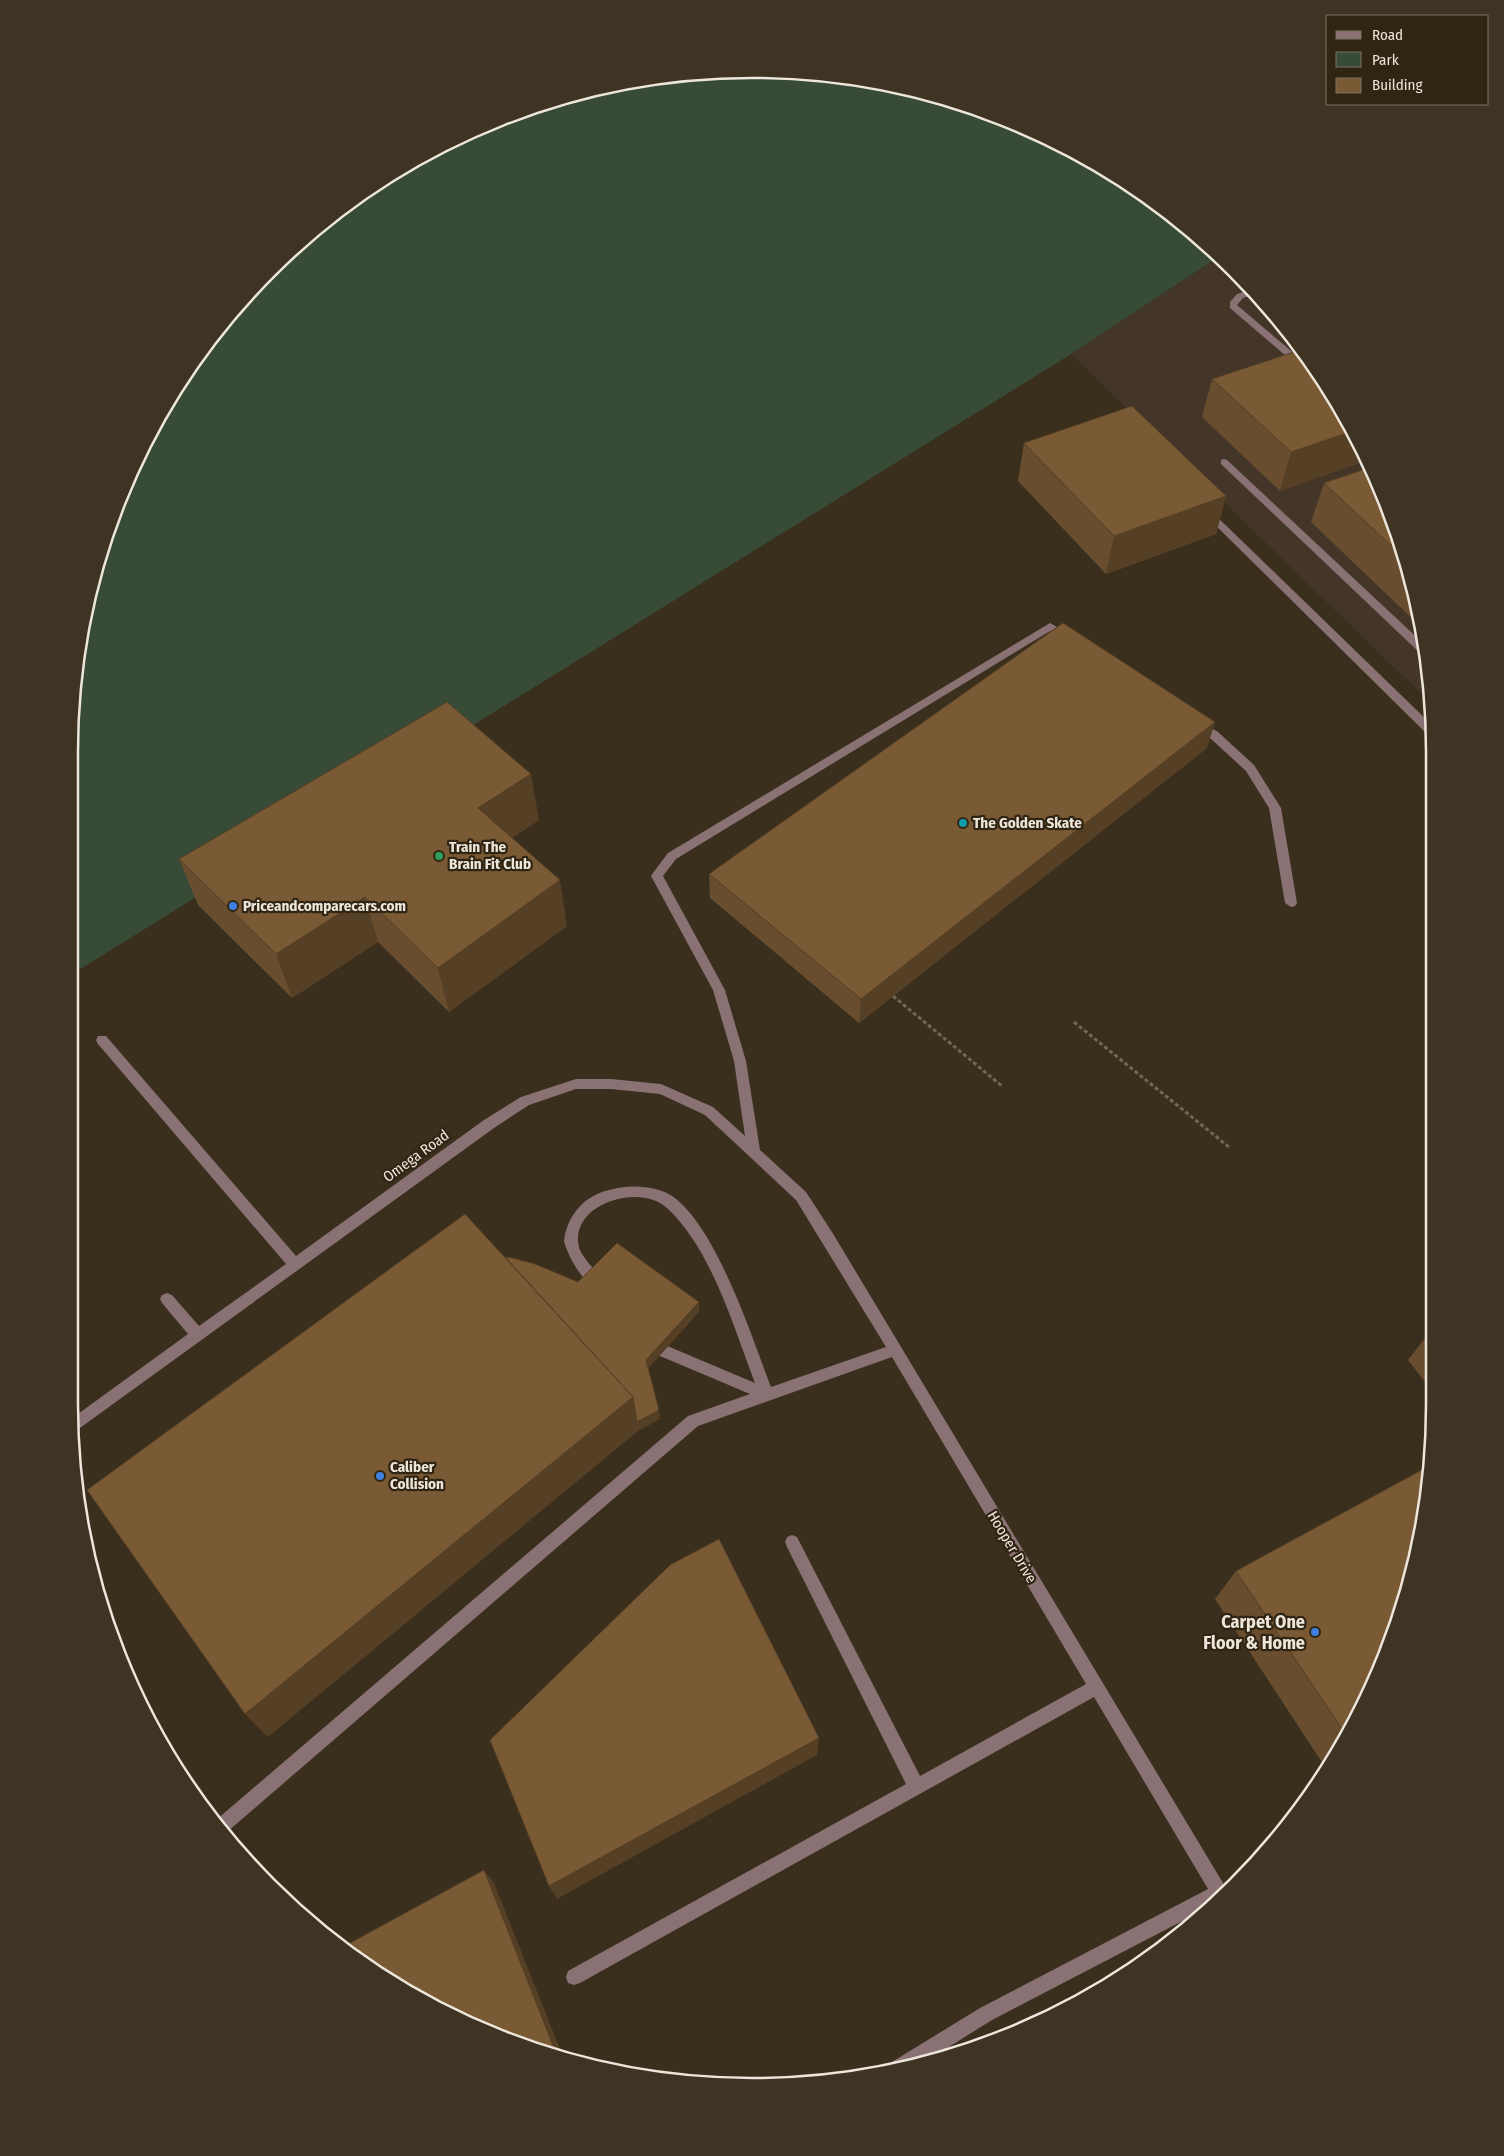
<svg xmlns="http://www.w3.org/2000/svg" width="1504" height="2156" viewBox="0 0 1504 2156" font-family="'Fira Sans Condensed',sans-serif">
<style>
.commercial{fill:#443529}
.green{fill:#384b36}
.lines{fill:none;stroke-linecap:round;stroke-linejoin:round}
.path{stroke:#716757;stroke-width:3;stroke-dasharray:4 2.5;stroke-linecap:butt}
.minor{fill:#897174;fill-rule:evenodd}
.wall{fill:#684d2e}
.shaded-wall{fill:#553f25}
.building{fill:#795a35;stroke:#553f25}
.culture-dot{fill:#0f9aa8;stroke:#302513;stroke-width:2}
.leisure-dot{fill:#2e9e5b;stroke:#302513;stroke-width:2}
.shop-dot{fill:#3f7fe0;stroke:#302513;stroke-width:2}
.labels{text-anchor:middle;stroke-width:4.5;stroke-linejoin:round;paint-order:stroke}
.poi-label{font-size:15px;font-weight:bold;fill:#ede6db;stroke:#302513;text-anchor:start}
.street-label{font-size:15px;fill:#ede6db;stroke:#302513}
.near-poi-label{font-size:18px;font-weight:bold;fill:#ede6db;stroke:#302513;text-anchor:end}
.rim{fill:none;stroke:#ede6db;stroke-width:2.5}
</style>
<rect width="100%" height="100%" fill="#3a2f1d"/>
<path class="commercial" d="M1220,256l15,13 59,67 71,114 57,169 8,83 -359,-348z"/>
<path class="green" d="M752,69l134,13 128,39 118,63 88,72 -149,98 -1002,622v-224l13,-133 57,-169 71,-114 59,-67 104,-85 118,-63 128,-39z"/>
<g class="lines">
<path class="path" d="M893,996l109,90
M1074,1022l155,125"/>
<path class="minor" d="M1253,289l4,4 -14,5 -6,7 81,69 7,12h-4l-91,-78v-6l7,-8z
M1224,459l3,1 198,185 1,9h-5l-200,-190v-4z
M1207,509l3,1 223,216 1,12 -4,-1 -226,-223v-4z
M1050,623l21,12v4h-8l-13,-8 -374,228 -13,17 62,114 21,71 14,89 46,42 26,40 397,661 -12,10 -225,117 -64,40 -42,14 -2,-3 3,-6 93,-57 228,-119 -114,-192 -514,286 -6,2 -6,-2 -2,-6 2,-6 338,-187 -119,-237 -2,-5 2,-5 5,-2 5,2 123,239 166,-92 -194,-327 -194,69 -471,406 -11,-12 472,-404 62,-22 -90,-38 -2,-5 2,-5 5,-1 90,38c-22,-57 -43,-133 -88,-175 -25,-24 -91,-7 -89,33 0,15 17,26 23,39l-2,4 -5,2c-12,-4 -27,-32 -30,-45 3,-24 18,-43 41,-50 21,-7 52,-7 70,7 43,34 76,137 96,189l115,-40 -90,-147 -91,-85 -45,-21 -49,-5h-35l-47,16 -35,23 -421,305 -2,-14 117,-85 -26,-31 -2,-4 2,-4 5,-2 5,2 27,31 87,-62 -188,-220 -2,-4 2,-4h8l190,220 188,-136 37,-23 55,-18h35l50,5 52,23 32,29 -11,-75 -21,-71 -62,-114 2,-3 15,-20z
M1198,720l20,12 36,33 27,43 16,95 -2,3 -4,1 -6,-4 -16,-95 -23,-37 -36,-33 -16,-11 -1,-3 1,-3z"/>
</g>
<path class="wall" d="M1262,299l32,37 5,8 -40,-35z
M1212,379l156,81 -88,31 -78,-74z
M1024,443l202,53 -10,38 -110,40 -88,-93z
M1371,467l51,152 1,10 -112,-107 13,-39z
M1207,748l-348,275 -149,-125 -1,-24z
M539,820l-27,18 55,88 -118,86 -71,-70 -86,56 -94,-93 -19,-46z
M1435,905v22l-7,-8z
M1435,1325v70l-27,-35z
M1236,1571l147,95 -56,104 -112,-171z"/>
<path class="shaded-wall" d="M1353,431l12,19 3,10 -88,31 11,-39z
M1226,496l-10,38 -110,40 8,-38z
M1215,722l-8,26 -348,275 2,-24z
M531,774l8,46 -52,35 -9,-47z
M560,880l7,46 -118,86 -11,-44z
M365,897l13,45 -86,56 -16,-44z
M699,1302v10l-52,58 -1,-10z
M633,1397l26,13 1,9 -22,12 -370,306 -23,-23z
M819,1738l-2,17 -260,144 -8,-13z
M484,1870l10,13 68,171 -6,-1z"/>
<path class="building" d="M1300,350l7,6 46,75 -62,21 -79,-73z
M1132,406l94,90 -112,40 -90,-93z
M1371,467l29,87 -76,-71z
M1063,623l152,99 -354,277 -152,-125z
M447,702l84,72 -53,34 82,72 -122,88 -73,-71 -89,57 -97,-95z
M465,1214l168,183 -388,317 -158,-224z
M617,1243l82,59 -53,58 13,50 -22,12 -4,-25 -128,-140 8,1 22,6 43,18z
M1429,1466l-7,72 -39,128 -37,69 -110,-164z
M719,1539l100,199 -270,148 -59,-146 180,-175z
M484,1870l72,183 -66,-18 -117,-63 -32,-24z"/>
<circle class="culture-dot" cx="963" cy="823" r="5"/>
<circle class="leisure-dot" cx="439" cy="856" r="5"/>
<g class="shop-dot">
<circle cx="233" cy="906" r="5"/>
<circle cx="380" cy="1476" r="5"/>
<circle cx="1315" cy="1632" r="5"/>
</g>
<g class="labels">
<g class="poi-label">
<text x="973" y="828">The Golden Skate</text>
<text x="449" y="852">Train The<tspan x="449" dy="17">Brain Fit Club</tspan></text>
<text x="243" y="911">Priceandcomparecars.com</text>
<text x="390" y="1472">Caliber<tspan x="390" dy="17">Collision</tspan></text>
</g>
<g class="street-label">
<text transform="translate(416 1156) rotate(-36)" y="5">Omega Road</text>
<text transform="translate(1012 1547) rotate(59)" y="5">Hooper Drive</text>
</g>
<g class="near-poi-label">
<text x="1305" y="1628">Carpet One<tspan x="1305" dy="21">Floor &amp; Home</tspan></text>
</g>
</g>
<path d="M0 0H1504V2156H0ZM752 78H752A674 674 0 0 1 1426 752V1404A674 674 0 0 1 752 2078H752A674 674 0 0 1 78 1404V752A674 674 0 0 1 752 78Z" fill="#3f3423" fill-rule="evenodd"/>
<path class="rim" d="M752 78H752A674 674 0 0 1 1426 752V1404A674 674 0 0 1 752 2078H752A674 674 0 0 1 78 1404V752A674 674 0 0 1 752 78Z"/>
<rect x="1326" y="15" width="162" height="90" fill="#302513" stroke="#7c7263"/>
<rect x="1336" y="31" width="25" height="8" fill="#897174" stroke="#7c7263"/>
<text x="1372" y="40" font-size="15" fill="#ede6db">Road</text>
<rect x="1336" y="52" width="25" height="15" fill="#384b36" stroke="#7c7263"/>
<text x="1372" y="65" font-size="15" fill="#ede6db">Park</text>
<rect x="1336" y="78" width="25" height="15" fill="#795a35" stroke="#7c7263"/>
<text x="1372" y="90" font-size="15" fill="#ede6db">Building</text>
</svg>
